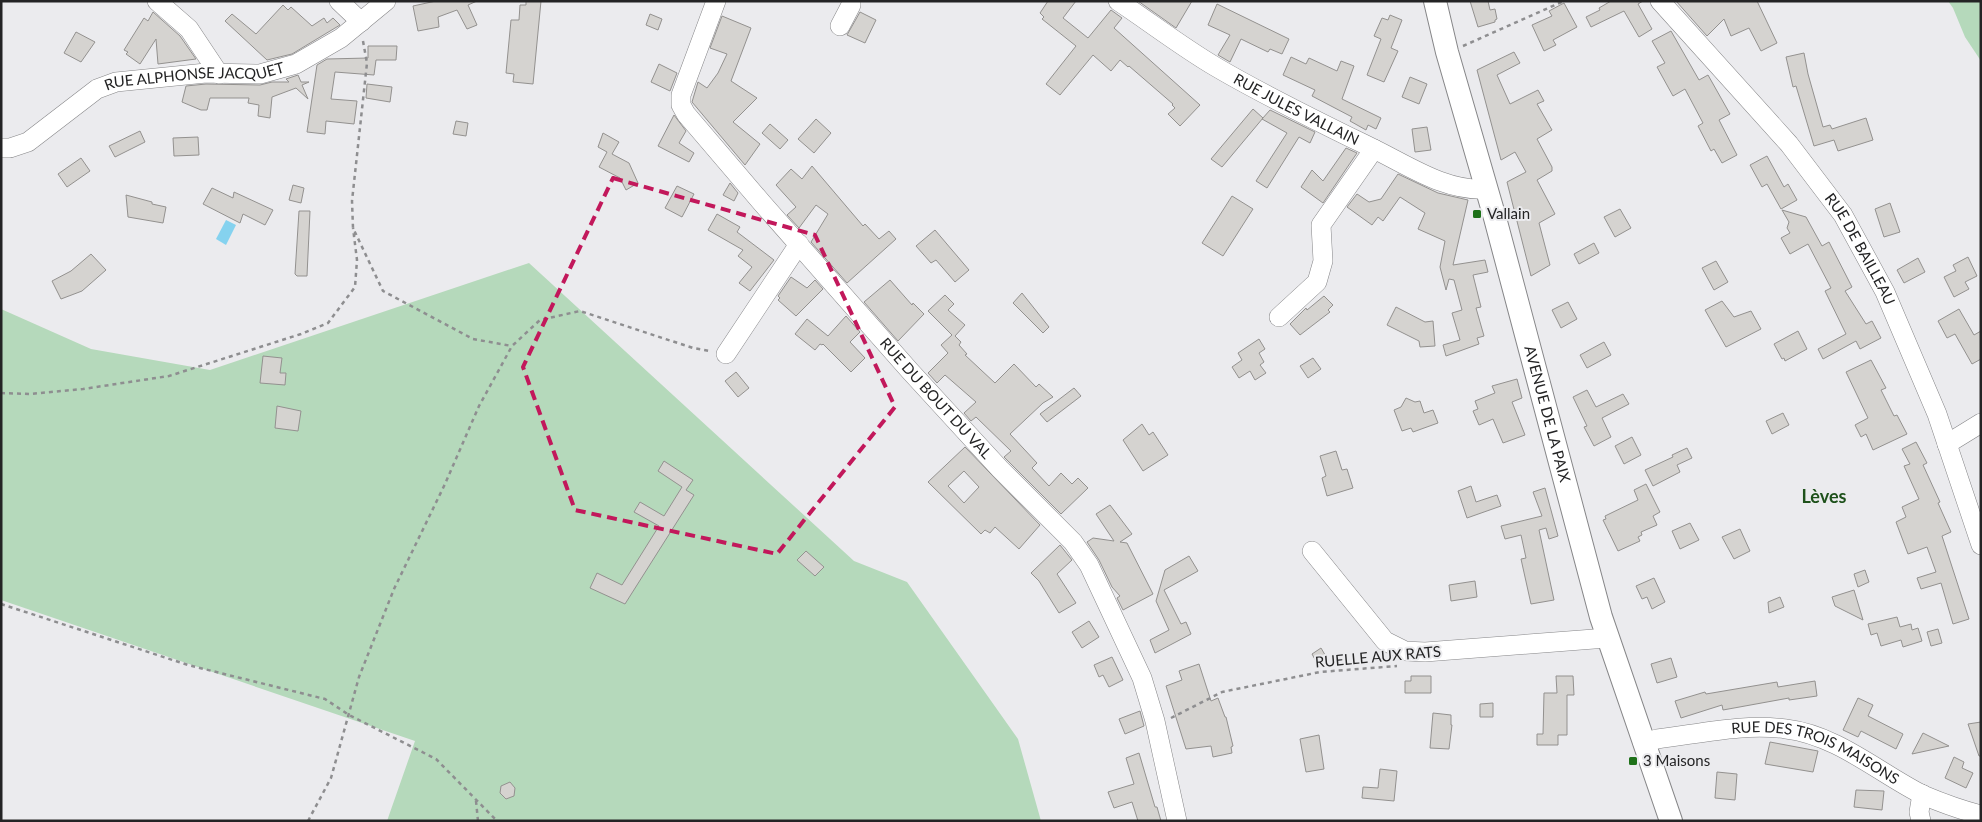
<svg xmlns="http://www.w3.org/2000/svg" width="1982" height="822" viewBox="0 0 1982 822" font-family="Lato,sans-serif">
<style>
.green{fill:#b5d9bb}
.water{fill:#85d2ef}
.building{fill:#d5d3d0;stroke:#93918f;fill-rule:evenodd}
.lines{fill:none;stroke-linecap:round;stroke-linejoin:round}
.minor-casing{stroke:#868688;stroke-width:20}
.major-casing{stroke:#868688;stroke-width:24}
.path{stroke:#8e8e90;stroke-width:2.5;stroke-dasharray:4 4;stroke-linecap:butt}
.minor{stroke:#fff;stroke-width:19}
.major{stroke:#fff;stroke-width:22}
.marked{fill:none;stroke:#c2185b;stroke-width:4;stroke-dasharray:10 6;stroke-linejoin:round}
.poi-dot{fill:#1e7119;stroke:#ebebee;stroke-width:2}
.labels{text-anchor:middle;stroke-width:4;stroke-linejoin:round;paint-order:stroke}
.street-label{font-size:15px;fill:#242425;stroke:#ebebee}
.poi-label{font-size:15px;fill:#242425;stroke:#ebebee;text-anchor:start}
.quarter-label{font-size:18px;font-weight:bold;fill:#1e511b;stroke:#ebebee}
</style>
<rect width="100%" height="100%" fill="#ebebee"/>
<path class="green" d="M1948,1h33v60l-16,-24 -12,-29z
M529,263l325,298 53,21 111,157 23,82h-654l28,-80 -414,-141v-291l90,40 119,21z"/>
<path class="water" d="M226,220l10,5 -10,20 -10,-6z"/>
<path class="building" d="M436,1h41l-9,4 9,20 -10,4 -10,-19 -19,7 1,10 -21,4 -5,-25z
M526,1h15l-8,83 -20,-2 1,-8 -8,-1 5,-53h8l1,-15h6z
M1048,1h28l-13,17 25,20 23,-28 11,8 -8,10 86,77 -20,21 -12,-12 7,-6 -3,-3 1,-1 -44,-38 -1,1 -8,-7 -9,11 -18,-16 -33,40 -14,-11 30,-38 -34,-27 2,-2 -4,-4z
M1138,1h54l-16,27z
M1470,1h18l2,9 5,-1 2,10 -2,1v2l-17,5z
M1611,1h32l-5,3 14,25 -13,8 -15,-26 -33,16 -5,-10 14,-7 -1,-2z
M1676,1h81l20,42 -16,8 -12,-23 -18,8 -7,-17 -17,17z
M1564,3l13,24 -24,13 3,5 -12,6 -12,-26 20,-9 -3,-5z
M1217,4l72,35 -7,15 -12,-5 -2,3 -27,-13 -11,23 -12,-7 12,-20 -22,-10z
M283,5l5,5 3,-3 21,19 12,-8 3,5 6,-5 7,7 -48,29 -25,6 -42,-39 7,-7 24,20z
M153,12l27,24 16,23 -38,5 -2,-25 -16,25 -14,-10 2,-2 -4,-2 20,-32 4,3z
M860,12l16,8 -11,23 -18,-8z
M650,14l12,5 -4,11 -12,-5z
M1390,15l12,5 -11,28 7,3 -14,31 -17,-7 14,-36 -7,-3 8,-18 6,2z
M722,16l29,12 -20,53 26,17 -24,24 27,22 -15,21 -53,-63 6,-20 9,6 11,-15 9,-19 -17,-6z
M1671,31l28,49 9,-5 22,39 -11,6 18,35 -15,8 -8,-14 -3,2 -13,-25 5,-3 -18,-34 -12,7 -16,-29 8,-4 -13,-22z
M76,32l19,10 -14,20 -17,-9z
M368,46h29l-1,14h-20l-2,15 -39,-3 -4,27 26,2 -3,23 -28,-3 -1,13 -18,-2 10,-67 10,-6 41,-1z
M1514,52l6,11 -23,12 13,29 28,-14 6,11 -7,3 15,26 -15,9 15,28v4l-15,9 18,34 -16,9 11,42 -19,11 -24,-94 19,-10 -11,-20 -14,8 -24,-90z
M1804,53l4,21 15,53 7,-2 2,4 34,-11 7,22 -35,11 -4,-11 -20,6 -18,-60 -3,1 -7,-30z
M1291,57l15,7 3,-6 28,13 4,-10 13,5 -12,33 39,19 -5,11 -8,-4 -2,5 -16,-9 2,-4 -40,-21 3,-6 -32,-15z
M659,64l18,9 -7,18 -19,-9z
M298,75l3,7h8l-7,3 6,14 -12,-11 -24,9 -2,21 -12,-2 1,-11 -11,-2 1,-5h-39l-3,12h-6l-19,-8 4,-16 20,-2 54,1 12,-3h17l-3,-3z
M1410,77l17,7 -8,20 -17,-7z
M367,84l25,3 -2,15 -24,-4z
M1253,109l10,9 -41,49 -11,-8z
M1270,110l45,22 -5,11 -11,-6 -32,51 -11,-7 31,-48 -25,-14z
M674,115l12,16 -7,12 15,10 -5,9 -31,-16z
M816,119l15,14 -17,20 -16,-14z
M456,121l12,2 -2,13 -13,-2z
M770,124l18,16 -8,9 -18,-16z
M1427,127l4,23 -16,2 -3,-23z
M140,131l5,11 -30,15 -6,-11z
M603,133l16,9 -7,12 17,9 9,20 -12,7 -6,-12 -21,-11 8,-15 -9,-5z
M198,137l1,18 -25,1 -1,-18z
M1346,148l11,5 -34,50 -22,-16 11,-17 11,11z
M1767,156l17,31 4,-3 9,16 -16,9 -14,-25 -5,3 -12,-22z
M81,158l9,13 -23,16 -9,-13z
M812,166l51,60 2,-2 14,15 10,-8 7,8 -49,44 -36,-41 17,-28 -12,-9 -17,23 -12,-13 9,-8 -20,-22 15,-16 11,10z
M1398,174l40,19 30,7 -15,65 32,-5 3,12 -15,3 8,32 -5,1 8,28 -7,2 2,6 -33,12 -3,-11 17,-5 -8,-27 10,-3 -8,-30 -5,-1 -3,11 -6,-23 5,-26 -27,-12 7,-16 -25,-16 -17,24 -5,-4 -6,8 -25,-18 10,-13 12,8 12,-3z
M730,183l8,10 -4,8 -11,-6z
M293,185l11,3 -3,15 -12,-3z
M677,186l17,8 -12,23 -17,-9z
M212,188l21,10 1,-6 39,18 -8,15 -22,-11 -3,9 -37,-19z
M126,195l26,7v2l14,3 -3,16 -35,-6z
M1232,196l21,13 -30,47 -21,-13z
M1890,203l10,29 -16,5 -9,-28z
M1620,209l11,19 -16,9 -11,-20z
M1782,210l24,7 16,29 7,-4 23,45 -7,4 21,33 6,-3 9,17 -21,11 -4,-8 -33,18 -5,-10 28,-15 -21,-43 6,-3 -23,-44 -18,10 -9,-16 9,-5 -3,-5 2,-6z
M299,211h11l-3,65h-10l-2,-2z
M717,214l23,13 -3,5 37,28 -24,31 -11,-8 13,-16 -14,-11 5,-6 -35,-20z
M935,230l34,40 -14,12 -19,-22 -5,3 -15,-17z
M1594,243l5,10 -20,11 -5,-10z
M91,254l15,16 -24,21 -21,8 -9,-18 19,-10z
M1968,257l9,19 -12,6 4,7 -15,8 -10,-20 12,-6 -3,-6z
M1918,258l7,14 -21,11 -7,-13z
M1716,261l12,21 -14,8 -12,-22z
M791,277l16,11 8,-8 8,9 -27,27 -18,-16 2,-2 -2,-2z
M890,280l22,25 1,-2 11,11 -26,27 -34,-39z
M1022,293l27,34 -6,6 -30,-30z
M945,295l9,9 -6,6 17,15 -10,11 6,6 -2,3 8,9 -2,1 30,28 19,-19 22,23 3,-3 14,13 -10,6 -33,31 27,29 -5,5 17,18 12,-13 11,11 6,-6 10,10 -27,26 -57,-57 7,-6 -35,-34 -5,4 -7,-8 12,-11 -31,-27 -8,8 -9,-10 20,-20 -7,-8 11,-10 -24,-24z
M1324,296l9,9 -5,5 2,2 -30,23 -10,-11 16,-16 1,2z
M1722,301l12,16 17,-6 10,18 -35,18 -21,-37z
M1568,302l9,17 -16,9 -9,-18z
M1396,307l29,15 8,-1 2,25 -15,1 -1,-6 -32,-16z
M1959,309l15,26 7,-4v28l-9,5 -17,-30 -8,4 -9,-17z
M846,316l14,16 -10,10 15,16 -14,14 -28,-28 -1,1 -2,-1 -5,6 -20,-16 12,-15 21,17z
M1798,331l9,18 -22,12 -1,-3 -2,1 -8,-15z
M1259,339l6,10 -6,4 5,9 -4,3 6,8 -11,7 -5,-9 -11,7 -7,-11 10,-7 -4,-7z
M1604,342l7,13 -24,13 -7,-13z
M263,356l19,2 -2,15h6l-1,12 -25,-2z
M1313,358l8,11 -13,9 -8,-12z
M1871,360l15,28 -5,2 13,26 3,-1 10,19 -34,16 -7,-16 -5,3 -6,-12 13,-7 -22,-46z
M736,372l13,16 -11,9 -13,-16z
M1517,379l5,19 -10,4 13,33 -22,8 -10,-24 -14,6 -6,-14 5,-2 -3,-8 20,-8 -3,-7z
M1074,388l7,8 -34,26 -7,-8z
M1587,390l9,17 27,-13 6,10 -27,14 9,19 -17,9 -10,-19 3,-1 -14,-29z
M1406,398l9,4 5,-1 4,12 9,-3 5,13 -25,9 -2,-4 -9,3 -8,-21 7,-3z
M277,406l24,5 -3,20 -23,-3z
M1783,413l6,12 -17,9 -6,-13z
M1142,424l7,11 4,-3 15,23 -25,16 -20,-31z
M1632,437l9,18 -17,9 -9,-18z
M1916,442l11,21 -4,2 17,37 -2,1 13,29 -9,4 27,83 -16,5 -12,-41 -20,6 -4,-11 19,-6 -9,-25 -19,7 -12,-32 10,-5 -4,-10 17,-8 -15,-33 6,-2 -8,-15z
M965,447l75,78 -21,24 -24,-22 -5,6 -5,-3 -4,4 -53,-52zM964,471l15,16 -15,16 -16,-17z
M1687,448l5,10 -15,7 3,7 -27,14 -8,-16 28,-13 -1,-2z
M1336,451l6,19 5,-1 6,19 -26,8 -5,-18 4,-2 -6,-20z
M664,461l29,19 -7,10 8,5 -69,109 -35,-16 7,-15 25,12 37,-59 -25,-14 6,-10 24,14 18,-29 -24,-16z
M1646,484l14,28 -7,4 4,9 -16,7 1,3 -4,2 2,4 -22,10 -15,-31 3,-1 -1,-3 33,-16 -4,-10z
M1471,486l5,16 21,-7 4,11 -34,12 -9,-27z
M1545,488l13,48 -9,3 -3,-11 -7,2 15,70 -23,4 -10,-45 5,-1 -5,-23 -16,4 -4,-13 41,-10 -9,-24z
M1110,505l22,29 -12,8 7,1 26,51 -30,16 -6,-12 3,-2 -8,-9 -13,-27 -12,-18 6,-4 21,3 -18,-27z
M1690,523l9,17 -19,9 -8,-18z
M1740,529l10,22 -16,8 -12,-22z
M1060,545l12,15 -15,14 19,29 -17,10 -20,-32 -8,-8z
M806,551l18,16 -9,9 -18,-16z
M1189,556l9,15 -34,19 17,34 5,-2 5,12 -36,19 -5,-13 19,-10 -13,-29 9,-31z
M1865,570l4,12 -11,5 -4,-13z
M1654,578l11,24 -13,7 -5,-12 -5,2 -6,-13z
M1475,581l2,16 -26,4 -2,-16z
M1854,590l9,30 -28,-14 -3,-9z
M1780,597l4,10 -15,6 -1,-11z
M1897,617l3,10 11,-3 1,6 6,-2 4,13 -19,6 -2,-7 -20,6 -4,-13 -6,2 -3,-11z
M1089,621l10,16 -17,11 -10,-16z
M1938,629l4,14 -11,3 -4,-14z
M1321,648l7,12 -10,5 -6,-11z
M1112,657l11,23 -14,7 -6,-12 -4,2 -5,-12z
M1671,658l6,19 -20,6 -6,-19z
M1199,664l12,37 7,-3 7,19h1l7,29 -2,1 1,6 -19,4 -2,-11 -25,3 -20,-63 16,-6 -3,-9z
M1411,676h20v17h-26v-12h6z
M1556,676h17l1,19h-7v40h-9v10h-21v-11h6l1,-41h13z
M1815,681l2,15 -28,4v-2l-66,12 -1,-5 -41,13 -6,-17 30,-9 1,2 71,-12 1,5z
M1858,698l15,7 -5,11 35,18 -7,15 -35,-18 -3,6 -15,-7z
M1493,703v14h-13v-13z
M1140,711l4,15 -19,8 -6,-15z
M1433,713l18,2v10h1l-3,24 -19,-1z
M1981,722v34h-2l-11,-32z
M1923,733l26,13 -37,8z
M1319,735l5,34 -18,3 -6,-33z
M1770,742l48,9 -5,21 -48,-8z
M1139,753l16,54h2l4,14h-23l-6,-19 -18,6 -6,-16 26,-8 -8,-26z
M1954,757l10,5 -2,6 11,5 -7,15 -21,-10z
M1380,769l17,2 -3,30 -32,-3 1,-11 15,1z
M1717,772l20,2 -2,26 -20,-2z
M510,782l5,6 -1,8 -8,3 -6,-6 1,-7z
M1856,790l28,1 -2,19 -28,-3z"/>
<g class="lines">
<g class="minor-casing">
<g id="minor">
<path d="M157,1l32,28 30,45"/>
<path d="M339,1l22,21"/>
<path id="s1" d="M716,1l-35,94v10l5,9 76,89 148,168 90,98 73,73 16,23 53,113 13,43 22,100"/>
<path id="s2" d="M1118,1c33,22 64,46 98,66 51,30 105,56 158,82 35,17 72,43 113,40"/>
<path id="s3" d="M1660,1l129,143 54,71 42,77 52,122 44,131"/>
<path d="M840,26l11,-21v-4"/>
<path id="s4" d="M1,148h9l18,-6 69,-53 19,-7 90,-9 54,1 36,-10 45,-26 45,-37"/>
<path d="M1279,317l38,-35 6,-21 -2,-36 53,-76"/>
<path d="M726,354l73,-110"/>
<path d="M1947,444l34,-21"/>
<path d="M1312,551l73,90 20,10 20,1 182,-14"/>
<path id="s5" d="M1643,743l14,-4c42,-5 87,-16 129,-10 51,6 93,44 137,66 19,8 38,15 58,20"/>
<path d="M1921,821l-2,-9 3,-18"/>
</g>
</g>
<g class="major-casing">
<g id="major">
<path id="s6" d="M1435,1l12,51 48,166 106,399 70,204"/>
</g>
</g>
<path class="path" d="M363,41l4,22 -15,138 1,27 30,63 90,48 39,7
M1463,46l101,-45
M1,393l29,1 53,-5 86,-13 132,-42 27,-11 27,-36 2,-27 -4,-32
M1,604l187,61 137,34 24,16 87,44 61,62
M1171,718l51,-26 98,-20 77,-6
M476,801l2,20
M308,821l23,-43 28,-101 35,-88 51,-105 34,-78 33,-60 28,-26 40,-9 113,37 17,3"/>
<use href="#minor" class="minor"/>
<use href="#major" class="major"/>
</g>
<path class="marked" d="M613,178l202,57 80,172 -118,147 -202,-44 -52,-143z"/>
<g class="poi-dot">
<rect x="1472" y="209" width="10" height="10" rx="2.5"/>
<rect x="1628" y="756" width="10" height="10" rx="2.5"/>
</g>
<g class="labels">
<g class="street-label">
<text dy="5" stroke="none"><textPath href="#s4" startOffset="214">RUE ALPHONSE JACQUET</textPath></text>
<text dy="5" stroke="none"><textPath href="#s2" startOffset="209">RUE JULES VALLAIN</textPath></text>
<text dy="5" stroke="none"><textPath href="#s3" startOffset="320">RUE DE BAILLEAU</textPath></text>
<text dy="5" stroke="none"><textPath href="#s1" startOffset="499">RUE DU BOUT DU VAL</textPath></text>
<text dy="5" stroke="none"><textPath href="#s6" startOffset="428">AVENUE DE LA PAIX</textPath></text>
<text transform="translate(1378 657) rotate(-5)" y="5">RUELLE AUX RATS</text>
<text dy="5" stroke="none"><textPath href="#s5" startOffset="179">RUE DES TROIS MAISONS</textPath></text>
</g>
<g class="poi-label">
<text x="1487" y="219">Vallain</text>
<text x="1643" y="766">3 Maisons</text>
</g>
<g class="quarter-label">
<text x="1824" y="503">Lèves</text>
</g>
</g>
<rect width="1982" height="822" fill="none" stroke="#242425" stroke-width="5"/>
</svg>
